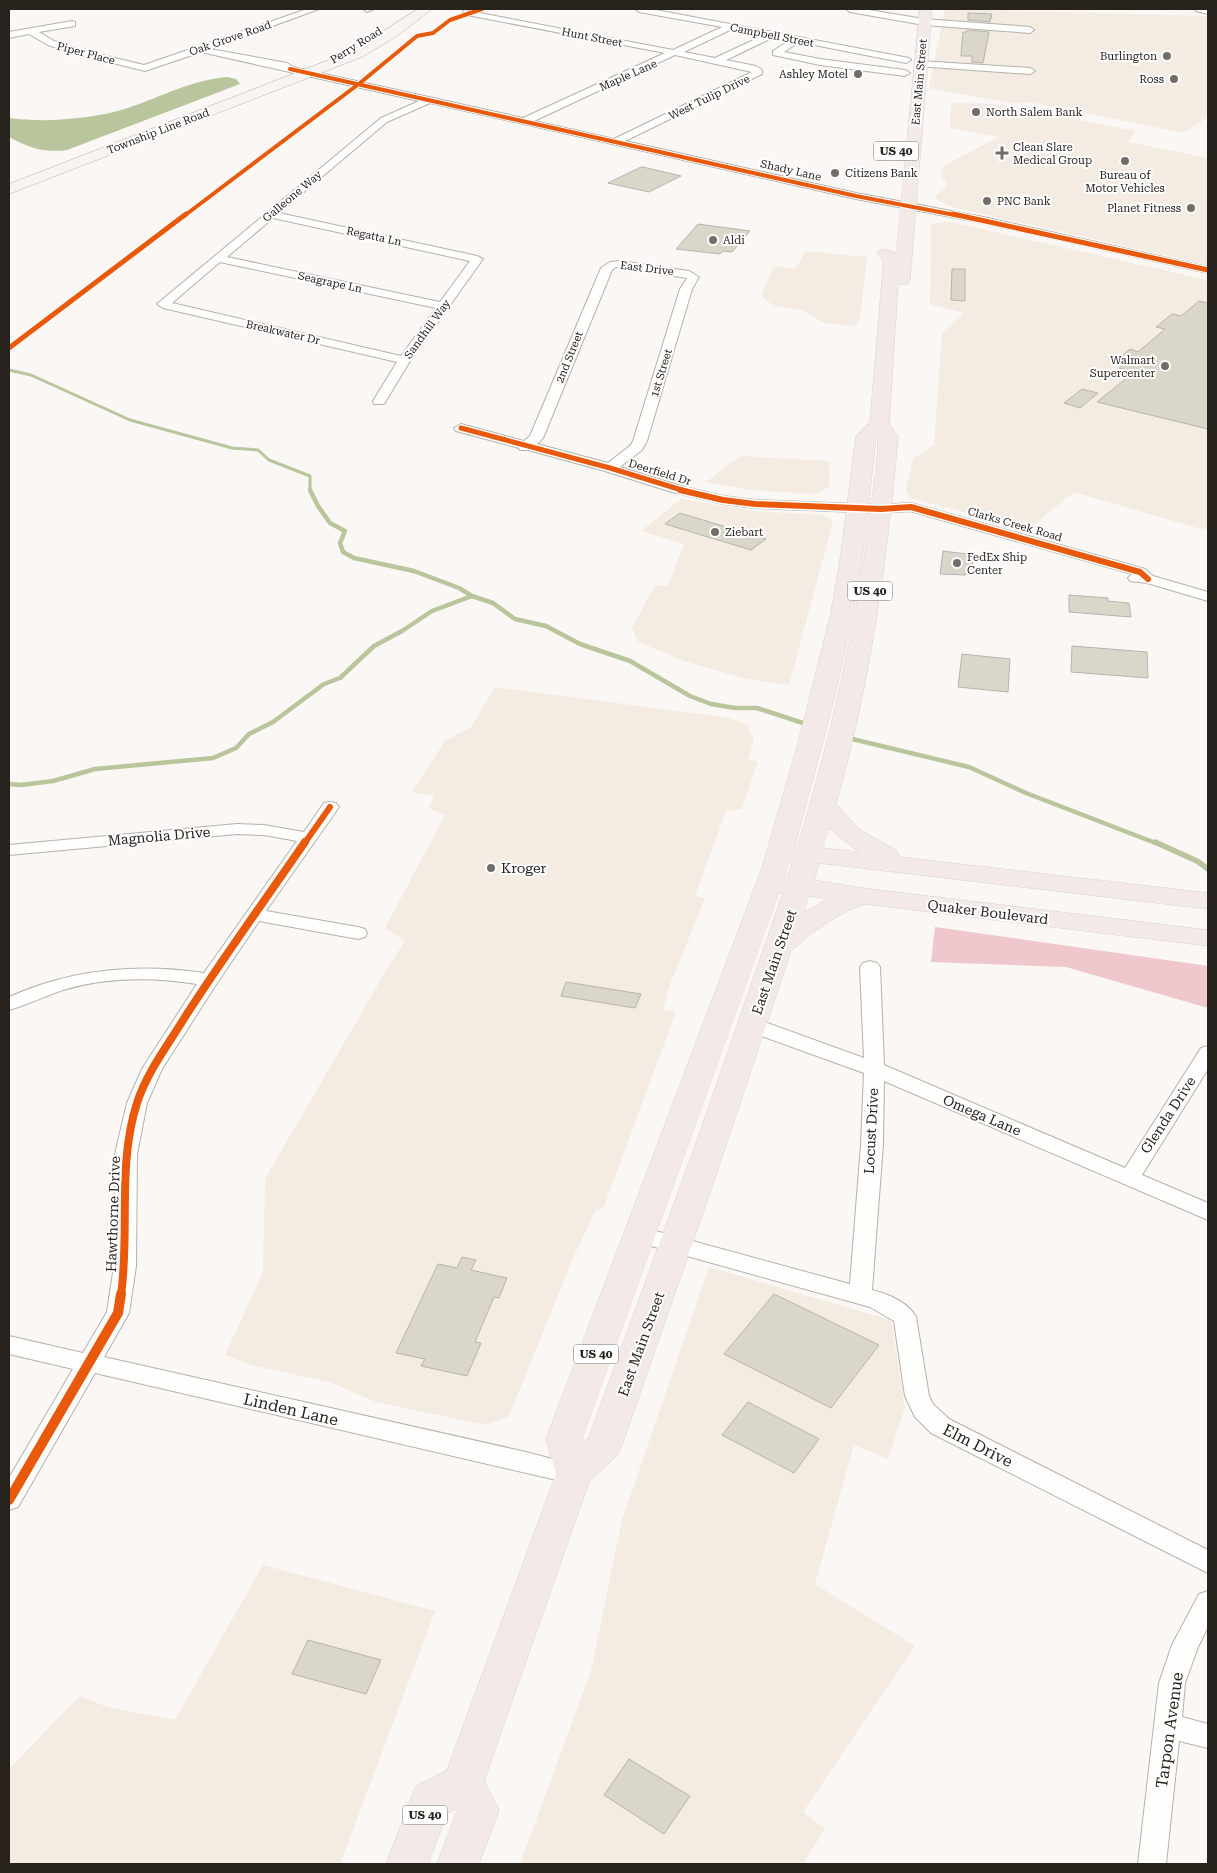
<svg xmlns="http://www.w3.org/2000/svg" width="1217" height="1873" viewBox="0 0 1217 1873" font-family="'Roboto Serif',serif">
<style>
.built{fill:#f4ebe2}
.forest{fill:#eec8cd}
.water{fill:#b9c59c}
.lines{fill:none;stroke-linecap:round;stroke-linejoin:round}
.stream-far2{stroke:#b9c59c;stroke-width:3}
.stream-far1{stroke:#b9c59c;stroke-width:4.5}
.stream{stroke:#b9c59c;stroke-width:5.5}
.building{fill:#dbd6ca;stroke:#b7b4af}
.street-casing{stroke:#b5b1ac;stroke-width:2}
.secondary-casing{stroke:#b5b1ac;stroke-width:1}
.primary-casing{stroke:#d7d4d2;stroke-width:1}
.street{fill:#fefefd;fill-rule:evenodd}
.secondary{fill:#f9f4f2;fill-rule:evenodd}
.primary{fill:#f3eae7;fill-rule:evenodd}
.cycleway-far4-casing{stroke:#fff;stroke-width:5.5}
.cycleway-far3-casing{stroke:#fff;stroke-width:7}
.cycleway-far2-casing{stroke:#fff;stroke-width:9}
.cycleway-far1-casing{stroke:#fff;stroke-width:11}
.cycleway-casing{stroke:#fff;stroke-width:13}
.cycleway-far4{stroke:#e8590c;stroke-width:4}
.cycleway-far3{stroke:#e8590c;stroke-width:5}
.cycleway-far2{stroke:#e8590c;stroke-width:6}
.cycleway-far1{stroke:#e8590c;stroke-width:8}
.cycleway{stroke:#e8590c;stroke-width:10}
.poi-dot{fill:#726d68;stroke:#fff;stroke-width:2}
.labels{text-anchor:middle;stroke-width:4;stroke-linejoin:round;paint-order:stroke}
.far-street-label{font-size:11px;fill:#28221d;stroke:#fff}
.far-poi-label{font-size:11px;fill:#28221d;stroke:#fff;text-anchor:start}
.shield{fill:#fff;stroke:#686461;stroke-width:1}
.shield-label{font-size:12px;font-weight:bold;fill:#28221d}
.street-label{font-size:14px;fill:#28221d;stroke:#fff}
.poi-label{font-size:14px;fill:#28221d;stroke:#fff;text-anchor:start}
.near-street-label{font-size:16px;fill:#28221d;stroke:#fff}
</style>
<rect width="100%" height="100%" fill="#fbf7f4"/>
<path class="built" d="M945,9l263,7v101l-25,16 -116,-24 -39,-7 -12,2 -87,-16z
M957,103l38,1 141,27 -8,11 80,16v107l-256,-58 -18,-9 14,-13 -7,-9 2,-10 56,-29 -49,-9 1,-23z
M950,222l258,58v248l-7,1 -127,-37 -45,37 -119,-31 -4,-8 7,-31 21,-14 8,-111 22,-21 -34,-9 1,-79 3,-2z
M806,251l61,6 -7,62 -5,7 -31,-3 -22,-13 -22,-3 -9,-3 -10,-8 13,-30 21,3z
M741,456l88,5 1,25 -12,8 -68,-4 -44,-8z
M681,499l72,12 70,4 10,7 -44,163 -42,-6 -60,-17 -49,-20 -6,-14 23,-43 13,1 16,-42 -43,-13z
M495,687l235,31 17,7 7,15 -6,20 10,1 -16,48 -16,2 -31,85 10,2 -36,89 -6,23 13,2 -73,197h-7l-22,47 -65,160 -24,9 -109,-23 -46,-20 -79,-17 -26,-10 38,-83 2,-93 122,-210 18,-28 -20,-13 60,-113 -16,-7 5,-12 -22,-4 33,-51 26,-14z
M709,1267l182,53 14,87 -17,52 -34,-14 -39,139 100,62 -112,166 22,17 -22,35h-283l71,-193 31,-151z
M263,1565l172,46 -95,253h-331v-95l71,-73 27,11 68,13z"/>
<path class="forest" d="M935,927l273,39v42l-142,-41 -135,-5z"/>
<path class="water" d="M227,77l9,2 4,5 -173,66c-26,3 -36,-2 -58,-13v-19c35,5 85,1 119,-10 32,-11 64,-28 99,-31z"/>
<g class="lines">
<path class="stream-far2" d="M9,370l22,5 99,45 102,28 26,2 11,10 41,16v15"/>
<path class="stream-far1" d="M310,490l8,16 12,17 15,8 -5,12 3,9 11,6 60,13 45,17 13,8 21,7 22,16 31,7 34,18 50,17 60,35 21,8 24,4h22l52,17
M848,738l121,29 57,26 132,51
M9,784l12,1 32,-4 42,-12 118,-11 23,-10 13,-14 24,-12 51,-38 16,-6 34,-32 28,-15 30,-20 40,-15"/>
<path class="stream" d="M1155,842l42,19 11,8"/>
</g>
<path class="building" d="M968,13l24,1 -2,8 -22,-2z
M967,30l22,2 -6,31 -11,-1v-6h-11l2,-24h4z
M641,167h2l38,9 -32,16 -41,-9z
M698,224l52,7 -18,21 -9,-1 -3,3 -44,-5z
M952,269h13v32l-14,-1z
M1199,301l9,2v126l-111,-27 37,-30 -15,-4 4,-3 -9,-3 16,-13 8,3 27,-23 -9,-2 16,-13 9,2z
M1082,389l16,4 -18,15 -16,-5z
M680,513l86,26 -15,11 -86,-26z
M943,551l24,3 6,3 -1,12 -7,6 -25,-1z
M1069,595l39,3v3l21,2 2,14 -62,-5z
M1072,646l75,6 1,26 -77,-6z
M962,654l48,5 -2,33 -50,-5z
M566,982l75,12 -6,14 -74,-12z
M462,1257l14,3 -5,10 36,8 -8,20 -5,-1 -19,45 6,1 -14,33 -46,-10 4,-7 -29,-6 42,-89 19,4z
M774,1294l105,51 -48,63 -107,-54z
M748,1402l71,37 -25,34 -72,-38z
M308,1640l73,20 -15,34 -74,-20z
M629,1759l61,37 -26,38 -60,-39z"/>
<g class="lines">
<g class="street-casing">
<path id="street" d="M307,9h12l-109,40 77,14 6,4 230,51 142,-65 -198,-38 -4,-3 1,-2 209,40 49,-23 -83,-15 -4,-3h16l258,49 2,2 -5,3 -107,-21 -15,10 36,7 85,11 5,3 -5,3 -85,-11 -47,-10v-4l17,-11 -16,-3 -48,23 30,6 6,4v4l-137,67 231,52 127,24 225,50v6l-225,-50 -127,-24 -426,-96 -43,19 -108,91 198,43 6,3 -73,102 -26,43h-10l-1,-3 24,-39 -234,-54 -6,-4 224,-186 38,-17 -218,-49 -56,19 -73,-18 -24,-8 -19,-11 -20,4v-6l63,-11 3,1v4l-36,6 15,9 24,8 66,16zM732,29l32,6 -49,23 -31,-6zM675,55l77,17 -138,67 -80,-18zM273,218l197,43 -30,41 -213,-45zM220,262l216,46 -35,48 -229,-53z
M363,9h11l-7,3z
M846,9h17l61,10 106,8 4,3 -4,3 -106,-8 -74,-13z
M1195,9h13v5l-12,-3z
M920,61l110,7 5,3 -5,3 -113,-8 -2,-2z
M620,261l69,10 10,6 -7,12 -45,152 -5,9 -22,17 61,19 42,10 32,4 126,5 30,-2 234,66 8,7 55,16v9l-61,-18 -17,-2 -2,-3 4,-4 -222,-63 -29,2 -126,-5 -32,-4 -51,-12 -67,-21 -77,-21h-8l-1,-2 -63,-17 -2,-3 7,-4 63,17 6,-5 71,-168 9,-6zM616,267l71,11 -7,11 -47,152 -2,4 -23,18 -71,-19 6,-6 69,-168z
M330,802l6,1 3,4 -73,104 92,16 7,2 2,4 -2,4 -7,2 -99,-18 -42,62 -55,86 -15,34 -10,51 -1,112 -7,47 -25,44 422,95 57,15 3,7 -3,7 -9,3 -479,-111 -77,134 -9,3v-32l64,-109 -64,-15v-18l74,17 24,-41 7,-46 1,-112 12,-51 15,-34 55,-85c-44,-7 -91,-7 -134,6 -18,6 -36,15 -54,20v-13c63,-28 127,-34 195,-24l93,-132 -33,-6 -27,-1 -228,21v-10l228,-21 27,1 40,7 20,-29z
M870,961l7,2 3,4 4,98 241,103 76,-120 7,-2v23l-66,106 66,28v17l-324,-139 -1,63 -11,146c16,4 36,12 44,27l13,79 4,8 16,15 259,131v23l-277,-140 -16,-16 -10,-21 -11,-75 -24,-14 -237,-66 -3,-6 3,-6 8,-2 209,57 11,-140 3,-71 -119,-43 -3,-5 3,-5 7,-1 7,1 105,38 -4,-91 3,-4z
M1208,1591v36l-10,20 -13,36 -3,34 26,7v24l-29,-7 -13,123h-28l21,-181 13,-38 27,-51z"/>
</g>
<g class="secondary-casing">
<path id="secondary" d="M418,9h14l-35,27 -35,21 -353,137v-10l343,-133z"/>
</g>
<g class="primary-casing">
<path id="primary" d="M920,9h12l-22,271 -2,4h-10l-9,140 9,13c-11,124 -28,247 -62,367l24,26 36,20 4,7 308,36v16l-389,-46 -5,17 48,8 346,42v16l-343,-42c-30,10 -51,27 -74,47l-78,233 -91,261 -5,10 -28,27 -105,299 15,29 -20,54h-42l20,-53 -2,-2 -8,4 -19,51h-42l30,-78 31,-16 109,-296 -10,-35 216,-571 36,-125 32,-126 9,-50 17,-131 14,-14 13,-154v-9l-6,-5 2,-3 6,-2 11,4zM877,436c3,17 -5,59 -7,79 -14,112 -39,222 -72,330h-3c20,-76 43,-152 57,-230 12,-58 17,-118 24,-177zM829,828l30,24 -36,-4zM790,860h3l-5,17h-3zM779,893h4l-83,239 -111,305 -6,6 -1,-4zM809,896l20,3 -25,13z"/>
</g>
<use href="#street" class="street"/>
<use href="#secondary" class="secondary"/>
<use href="#primary" class="primary"/>
<g class="cycleway-far4-casing">
<path id="cycleway-far4" d="M290,69l566,127 104,20
M184,216l176,-133 57,-47 16,-3 17,-13 32,-11"/>
</g>
<g class="cycleway-far3-casing">
<path id="cycleway-far3" d="M953,214l255,56
M9,348l177,-134
M461,428l149,40 75,23"/>
</g>
<g class="cycleway-far2-casing">
<path id="cycleway-far2" d="M680,490l43,10 32,4 126,5 30,-2 229,65 8,7
M304,844l26,-37"/>
</g>
<g class="cycleway-far1-casing">
<path id="cycleway-far1" d="M121,1295c9,-63 -4,-130 16,-192 10,-31 31,-58 48,-86 38,-59 80,-117 120,-175"/>
</g>
<g class="cycleway-casing">
<path id="cycleway" d="M9,1500l109,-187 3,-19"/>
</g>
<use href="#cycleway-far4" class="cycleway-far4"/>
<use href="#cycleway-far3" class="cycleway-far3"/>
<use href="#cycleway-far2" class="cycleway-far2"/>
<use href="#cycleway-far1" class="cycleway-far1"/>
<use href="#cycleway" class="cycleway"/>
</g>
<g class="poi-dot">
<circle cx="1167" cy="56" r="5"/>
<circle cx="858" cy="74" r="5"/>
<circle cx="1174" cy="79" r="5"/>
<circle cx="976" cy="112" r="5"/>
<path d="M999.5 145.5h5v5h5v5h-5v5h-5v-5h-5v-5h5z"/>
<circle cx="1125" cy="161" r="5"/>
<circle cx="835" cy="173" r="5"/>
<circle cx="987" cy="201" r="5"/>
<circle cx="1191" cy="208" r="5"/>
<circle cx="713" cy="240" r="5"/>
<circle cx="1165" cy="366" r="5"/>
<circle cx="715" cy="532" r="5"/>
<circle cx="957" cy="563" r="5"/>
<circle cx="491" cy="868" r="5"/>
</g>
<g class="labels">
<g class="far-street-label">
<text transform="translate(772 35) rotate(11)" y="4">Campbell Street</text>
<text transform="translate(592 37) rotate(11)" y="4">Hunt Street</text>
<text transform="translate(230 38) rotate(-19)" y="4">Oak Grove Road</text>
<text transform="translate(356 45) rotate(-32)" y="4">Perry Road</text>
<text transform="translate(86 53) rotate(15)" y="4">Piper Place</text>
<text transform="translate(628 75) rotate(-24)" y="4">Maple Lane</text>
<text transform="translate(919 82) rotate(-85)" y="4">East Main Street</text>
<text transform="translate(709 97) rotate(-26)" y="4">West Tulip Drive</text>
<text transform="translate(158 131) rotate(-21)" y="4">Township Line Road</text>
<text transform="translate(791 170) rotate(13)" y="4">Shady Lane</text>
<text transform="translate(292 196) rotate(-40)" y="4">Galleone Way</text>
<text transform="translate(374 236) rotate(12)" y="4">Regatta Ln</text>
<text transform="translate(647 268) rotate(7)" y="4">East Drive</text>
<text transform="translate(330 282) rotate(12)" y="4">Seagrape Ln</text>
<text transform="translate(427 329) rotate(-54)" y="4">Sandhill Way</text>
<text transform="translate(283 332) rotate(13)" y="4">Breakwater Dr</text>
<text transform="translate(569 357) rotate(-68)" y="4">2nd Street</text>
<text transform="translate(661 373) rotate(-73)" y="4">1st Street</text>
<text transform="translate(660 472) rotate(17)" y="4">Deerfield Dr</text>
<text transform="translate(1015 524) rotate(16)" y="4">Clarks Creek Road</text>
</g>
<g class="far-poi-label">
<text x="1157" y="60" text-anchor="end">Burlington</text>
<text x="848" y="78" text-anchor="end">Ashley Motel</text>
<text x="1164" y="83" text-anchor="end">Ross</text>
<text x="986" y="116">North Salem Bank</text>
<text x="1013" y="151">Clean Slare<tspan x="1013" dy="13">Medical Group</tspan></text>
<text x="845" y="177">Citizens Bank</text>
<text x="1125" y="179" text-anchor="middle">Bureau of<tspan x="1125" dy="13">Motor Vehicles</tspan></text>
<text x="997" y="205">PNC Bank</text>
<text x="1181" y="212" text-anchor="end">Planet Fitness</text>
<text x="723" y="244">Aldi</text>
<text x="1155" y="364" text-anchor="end">Walmart<tspan x="1155" dy="13">Supercenter</tspan></text>
<text x="725" y="536">Ziebart</text>
<text x="967" y="561">FedEx Ship<tspan x="967" dy="13">Center</tspan></text>
</g>
<g class="shield">
<rect x="873.5" y="141.5" width="45" height="19" rx="4"/>
<rect x="847.5" y="581.5" width="45" height="19" rx="4"/>
<rect x="573.5" y="1344.5" width="45" height="19" rx="4"/>
<rect x="402.5" y="1805.5" width="45" height="19" rx="4"/>
</g>
<g class="shield-label">
<text x="896" y="155">US 40</text>
<text x="870" y="595">US 40</text>
<text x="596" y="1358">US 40</text>
<text x="425" y="1819">US 40</text>
</g>
<g class="street-label">
<text transform="translate(159 836) rotate(-5)" y="5">Magnolia Drive</text>
<text transform="translate(988 912) rotate(7)" y="5">Quaker Boulevard</text>
<text transform="translate(774 962) rotate(-71)" y="5">East Main Street</text>
<text transform="translate(982 1115) rotate(23)" y="5">Omega Lane</text>
<text transform="translate(1168 1115) rotate(-57)" y="5">Glenda Drive</text>
<text transform="translate(871 1131) rotate(-87)" y="5">Locust Drive</text>
<text transform="translate(113 1214) rotate(-88)" y="5">Hawthorne Drive</text>
<text transform="translate(641 1344) rotate(-70)" y="5">East Main Street</text>
</g>
<g class="poi-label">
<text x="501" y="873">Kroger</text>
</g>
<g class="near-street-label">
<text transform="translate(291 1409) rotate(13)" y="6">Linden Lane</text>
<text transform="translate(978 1445) rotate(27)" y="6">Elm Drive</text>
<text transform="translate(1169 1730) rotate(-82)" y="6">Tarpon Avenue</text>
</g>
</g>
<rect width="1217" height="1873" fill="none" stroke="#28221d" stroke-width="20"/>
</svg>
